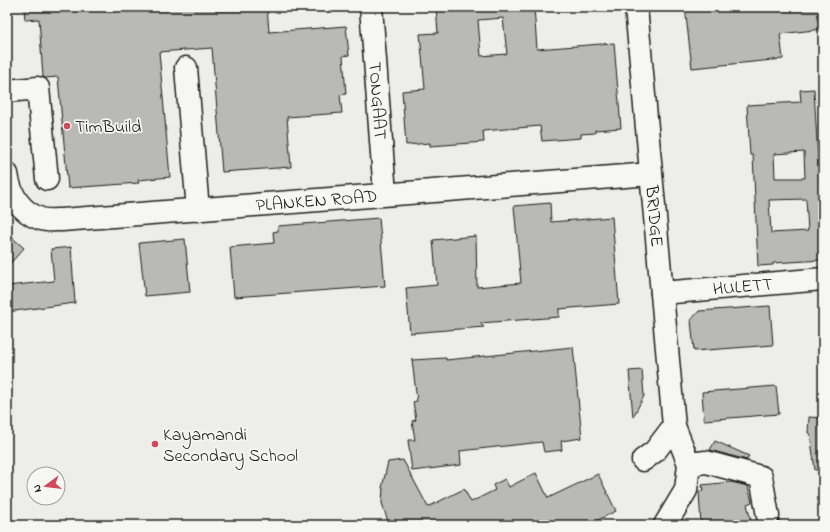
<svg xmlns="http://www.w3.org/2000/svg" width="830" height="532" viewBox="0 0 830 532" font-family="'Indie Flower',sans-serif">
<style>
.building{fill:#b9b9b6;stroke:#1c1c1c;fill-rule:evenodd}
.lines{fill:none;stroke-linecap:round;stroke-linejoin:round}
.minor-casing{stroke:#1c1c1c;stroke-width:25}
.minor{stroke:#f6f6f2;stroke-width:22}
.poi-dot{fill:#d1495b;stroke:#f6f6f2;stroke-width:1.5}
.labels{text-anchor:middle;stroke-width:3.5;stroke-linejoin:round;paint-order:stroke}
.street-label{font-size:18px;fill:#1c1c1c;stroke:#f6f6f2}
.poi-label{font-size:18px;fill:#1c1c1c;stroke:#f6f6f2;text-anchor:start}
</style>
<rect width="100%" height="100%" fill="#edede9"/>
<filter id="ink" filterUnits="userSpaceOnUse"><feTurbulence type="fractalNoise" baseFrequency=".025" numOctaves="2"/><feDisplacementMap in="SourceGraphic" scale="8" xChannelSelector="R" yChannelSelector="G"/><feConvolveMatrix kernelMatrix="1 2 1 2 8 2 1 2 1" color-interpolation-filters="sRGB"/></filter>
<g filter="url(#ink)">
<path class="building" d="M24,7h243l2,25 77,-6 3,29 -6,1 3,38 -6,1 2,18 -55,4 4,50 -69,5 -10,-124 -53,4 11,125 -32,3 1,3 -71,5 -10,-111 -13,1 -2,-1 -4,-58 -14,1z
M436,7h98l3,42 77,-6 7,85 -26,2v3l-14,1v4l-39,3 -2,-15 -57,5 1,11 -54,4v-3l-24,2 -4,-54 23,-2 -5,-55 18,-1zM503,18l4,36 -26,2 -3,-36z
M685,7h138v22l-43,5 3,25 -91,9z
M814,89l8,141h1v30l-50,3v2l-15,1 -5,-111h-3l-3,-50 54,-3 -1,-12zM804,152l1,26h-30l-1,-24zM806,199l2,32 -37,2 -2,-33z
M550,203l1,19 61,-5 7,87 -60,5v8l-79,6 4,4 -74,6 -4,-45 31,-3 -4,-45 43,-4 1,51 44,-4 -7,-77z
M379,218l6,68 -151,11 -4,-50 44,-4 -1,-11 5,-1v-5z
M7,233l17,15 -17,19z
M185,239l5,53 -45,4 -6,-53z
M71,247l4,56 -68,9v-26l47,-5 -3,-32z
M770,306l3,39 -79,6 -3,-31 8,-9z
M573,347l9,91 -21,3 1,9 -18,2 -2,-10 -82,9 1,14 -49,6 -4,-31h7l-3,-19 4,-1 -3,-18 4,-1 -5,-41 34,-2v2z
M642,370l2,26 -11,21 -4,-46z
M776,386l3,28 -75,6 -2,-28z
M809,417l14,1v51l-8,1 -5,-37h-2z
M715,441l34,15 -2,4 -37,-10z
M403,460l25,47 36,-18 7,13 24,-12 -2,-5 12,-6 4,8 27,-14 12,25 50,-24 18,37 -28,14h-199l-7,-22 1,-15h-1l6,-26z
M731,482l17,4 4,16 -5,2 5,21h-51l-2,-33 4,-1 -1,-6z"/>
<g class="lines">
<g class="minor-casing">
<g id="minor">
<path id="s1" d="M371,7l14,187"/>
<path id="s2" d="M636,7l38,419 15,38 -3,26 -21,35"/>
<path d="M186,68l12,142"/>
<path d="M7,91l31,-3 9,91"/>
<path id="s3" d="M7,174c3,20 13,38 34,45 6,2 15,1 21,1l589,-46"/>
<path id="s4" d="M662,293l161,-14"/>
<path d="M643,460l12,-9 19,-25"/>
<path d="M689,464l17,-2 55,15 7,39"/>
</g>
</g>
<use href="#minor" class="minor"/>
</g>
</g>
<g class="poi-dot">
<circle cx="67" cy="126" r="4"/>
<circle cx="155" cy="444" r="4"/>
</g>
<g class="labels">
<g class="street-label">
<text dy="6" stroke="none"><textPath href="#s1" startOffset="94">TONGAAT</textPath></text>
<text dy="6" stroke="none"><textPath href="#s3" startOffset="336">PLANKEN ROAD</textPath></text>
<text dy="6" stroke="none"><textPath href="#s2" startOffset="210">BRIDGE</textPath></text>
<text dy="6" stroke="none"><textPath href="#s4" startOffset="81">HULETT</textPath></text>
</g>
<g class="poi-label">
<text x="75" y="132">TimBuild</text>
<text x="163" y="440">Kayamandi<tspan x="163" dy="21">Secondary School</tspan></text>
</g>
</g>
<rect width="830" height="532" fill="none" stroke="#f6f6f2" stroke-width="24"/>
<rect x="12" y="12" width="806" height="508" fill="none" stroke="#1c1c1c" stroke-width="1.5" filter="url(#ink)"/>
<g transform="translate(46 486) rotate(255)"><circle r="19" fill="#f6f6f2" stroke="#9f9f9c"/>
<path d="M0-3L7 15L0 10L-7 15Z" fill="#d1495b"/>
<text y="-6" font-size="11" font-weight="bold" text-anchor="middle" fill="#1c1c1c">N</text>
</g>
</svg>
